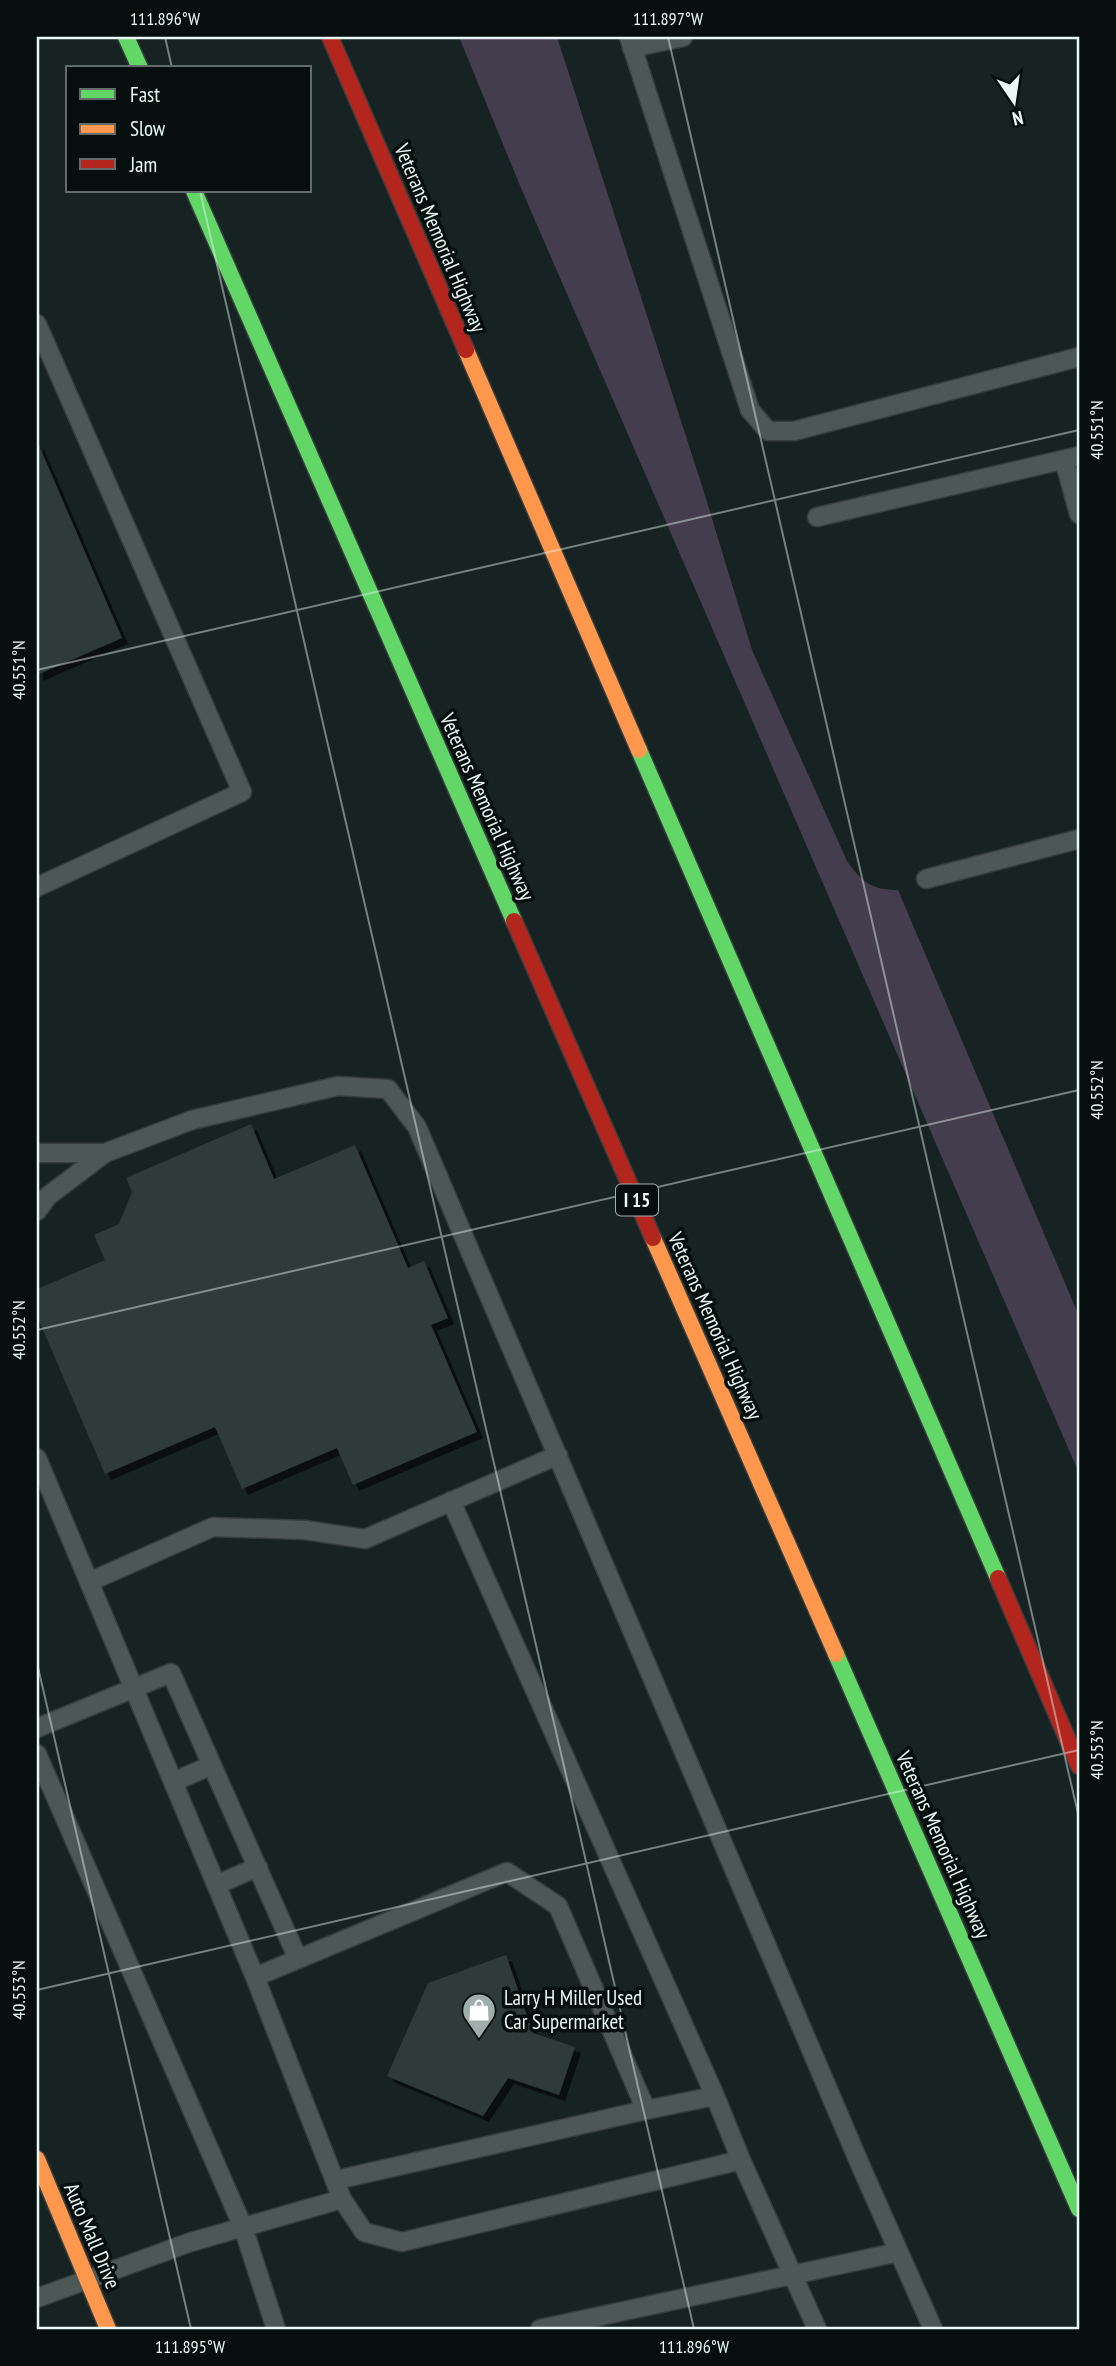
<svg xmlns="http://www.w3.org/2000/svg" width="1116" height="2366" viewBox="0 0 1116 2366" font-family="'PT Sans Narrow',sans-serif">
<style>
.green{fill:#443d4e}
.building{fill:#2f3a39;filter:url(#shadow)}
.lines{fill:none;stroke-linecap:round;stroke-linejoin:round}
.lane-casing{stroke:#353e3d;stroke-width:21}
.fast-casing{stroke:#353e3d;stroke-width:19}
.slow-casing{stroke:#353e3d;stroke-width:19}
.jam-casing{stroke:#353e3d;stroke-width:19}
.lane{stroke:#4d5856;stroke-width:18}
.fast{stroke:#63d668;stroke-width:16}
.slow{stroke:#ff974d;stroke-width:16}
.jam{stroke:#b3261e;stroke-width:16}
.ticks{fill:none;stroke:#e9f7f5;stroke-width:2;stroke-opacity:0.45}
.labels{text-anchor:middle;stroke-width:7;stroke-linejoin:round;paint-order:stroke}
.shield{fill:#060f0e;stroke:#a5b1b0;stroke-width:2}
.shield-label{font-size:19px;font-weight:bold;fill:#e9f7f5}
.street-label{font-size:21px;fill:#e9f7f5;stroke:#060f0e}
.poi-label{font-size:21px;fill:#e9f7f5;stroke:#060f0e;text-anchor:start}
.neatline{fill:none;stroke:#e9f7f5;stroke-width:2.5}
.ticks-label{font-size:18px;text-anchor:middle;fill:#e9f7f5}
</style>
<defs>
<filter id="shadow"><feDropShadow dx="6" dy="6" stdDeviation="0" flood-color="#0009"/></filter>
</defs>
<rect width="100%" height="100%" fill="#162322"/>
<path class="green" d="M459,37h98l146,452 49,161 95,211c15,21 24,29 51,29l181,426v157l-558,-1285z"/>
<path class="building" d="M37,441l85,197 -85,37z
M251,1124l23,55 81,-34 53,123 16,-7 24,57 -17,7 46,107 -124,53 -16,-37 -95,41 -27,-62 -110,47 -68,-158v-27l68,-29 -11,-25 25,-11 13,-32 -6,-14z
M506,1955l27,78 42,14 -16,48 -51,-17 -25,38 -96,-40 41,-93z"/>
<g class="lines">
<g class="lane-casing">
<path id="lane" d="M629,37l121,373 18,21h26l285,-74
M632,48l51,-11
M37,324l205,468 -205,95
M1064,460l15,54
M817,517l262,-61
M926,879l153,-40
M37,1153h68
M37,1211l11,-15 57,-43 87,-33 146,-34 50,3 29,38 445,1042 71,160
M37,1458l218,519 87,222 -151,43 -154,56
M451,1501l264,595 26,64
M89,1582l124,-55 92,3 60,9 193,-84
M37,1728l134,-55 127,286
M37,1754l206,473 33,102
M173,1782l39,-17
M216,1885l42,-18
M255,1977l252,-105 51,34 88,204 69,-14
M336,2180l310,-70
M342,2199l22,33 38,10 339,-82 76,169
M540,2329l359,-77"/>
</g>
<g class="fast-casing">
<path id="fast" d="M126,37l14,31
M194,191l320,730
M639,750l359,828
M836,1654l243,555"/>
</g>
<g class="slow-casing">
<path id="slow" d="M466,350l173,400
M653,1238l183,416
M37,2159l71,170"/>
</g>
<g class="jam-casing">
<path id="jam" d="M330,37l136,313
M514,921l139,317
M998,1578l81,188"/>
</g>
<use href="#lane" class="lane"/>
<use href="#fast" class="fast"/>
<use href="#slow" class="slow"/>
<use href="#jam" class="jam"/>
</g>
<path class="ticks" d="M165,37l7,31M668,37l411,1781M200,191l494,2138M37,670l1042,-240M37,1330l1042,-240M37,1663l154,666M37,1990l1042,-240"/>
<defs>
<g id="shop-pin" transform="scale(1.75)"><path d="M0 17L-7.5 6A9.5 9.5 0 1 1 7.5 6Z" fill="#9fadab" stroke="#060f0e"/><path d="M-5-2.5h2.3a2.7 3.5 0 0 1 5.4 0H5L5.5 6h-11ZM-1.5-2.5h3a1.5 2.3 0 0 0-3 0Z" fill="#fff"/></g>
</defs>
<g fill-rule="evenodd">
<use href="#shop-pin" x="479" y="2010"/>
</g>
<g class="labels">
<rect class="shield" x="616" y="1184.5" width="42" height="31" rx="5"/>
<g class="shield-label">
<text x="637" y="1207">I 15</text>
</g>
<g class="street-label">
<text transform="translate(440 238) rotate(67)" y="7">Veterans Memorial Highway</text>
<text transform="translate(487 807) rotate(66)" y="7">Veterans Memorial Highway</text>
<text transform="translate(715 1326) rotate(66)" y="7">Veterans Memorial Highway</text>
<text transform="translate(943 1845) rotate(66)" y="7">Veterans Memorial Highway</text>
<text transform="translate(92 2236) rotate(67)" y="7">Auto Mall Drive</text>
</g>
<g class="poi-label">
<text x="504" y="2005">Larry H Miller Used<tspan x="504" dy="24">Car Supermarket</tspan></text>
</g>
</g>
<rect width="1116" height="2366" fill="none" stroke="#060f0e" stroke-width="77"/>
<rect x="66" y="66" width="245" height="126" fill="#060f0e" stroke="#616c6a" stroke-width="2"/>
<rect x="80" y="89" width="35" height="10" fill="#63d668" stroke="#616c6a" stroke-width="2"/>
<text x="130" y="102" font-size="21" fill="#e9f7f5">Fast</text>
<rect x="80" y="124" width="35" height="10" fill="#ff974d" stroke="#616c6a" stroke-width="2"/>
<text x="130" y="136" font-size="21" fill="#e9f7f5">Slow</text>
<rect x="80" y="159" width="35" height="10" fill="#b3261e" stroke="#616c6a" stroke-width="2"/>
<text x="130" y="172" font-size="21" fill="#e9f7f5">Jam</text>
<g transform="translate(1014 102) rotate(167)" stroke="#060f0e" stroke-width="5" paint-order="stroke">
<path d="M0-5L12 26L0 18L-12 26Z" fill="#e9f7f5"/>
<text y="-10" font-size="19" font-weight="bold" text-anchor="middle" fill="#e9f7f5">N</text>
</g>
<rect x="38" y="38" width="1040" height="2290" class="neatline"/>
<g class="ticks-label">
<text x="165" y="25">111.896°W</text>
<text x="668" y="25">111.897°W</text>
<text transform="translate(1097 430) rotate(-90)" y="6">40.551°N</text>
<text transform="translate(19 670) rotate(-90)" y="6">40.551°N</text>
<text transform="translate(1097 1090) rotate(-90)" y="6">40.552°N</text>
<text transform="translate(19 1330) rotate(-90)" y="6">40.552°N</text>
<text transform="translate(1097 1750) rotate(-90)" y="6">40.553°N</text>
<text transform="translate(19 1990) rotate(-90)" y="6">40.553°N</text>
<text x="190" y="2353">111.895°W</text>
<text x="694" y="2353">111.896°W</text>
</g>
</svg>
